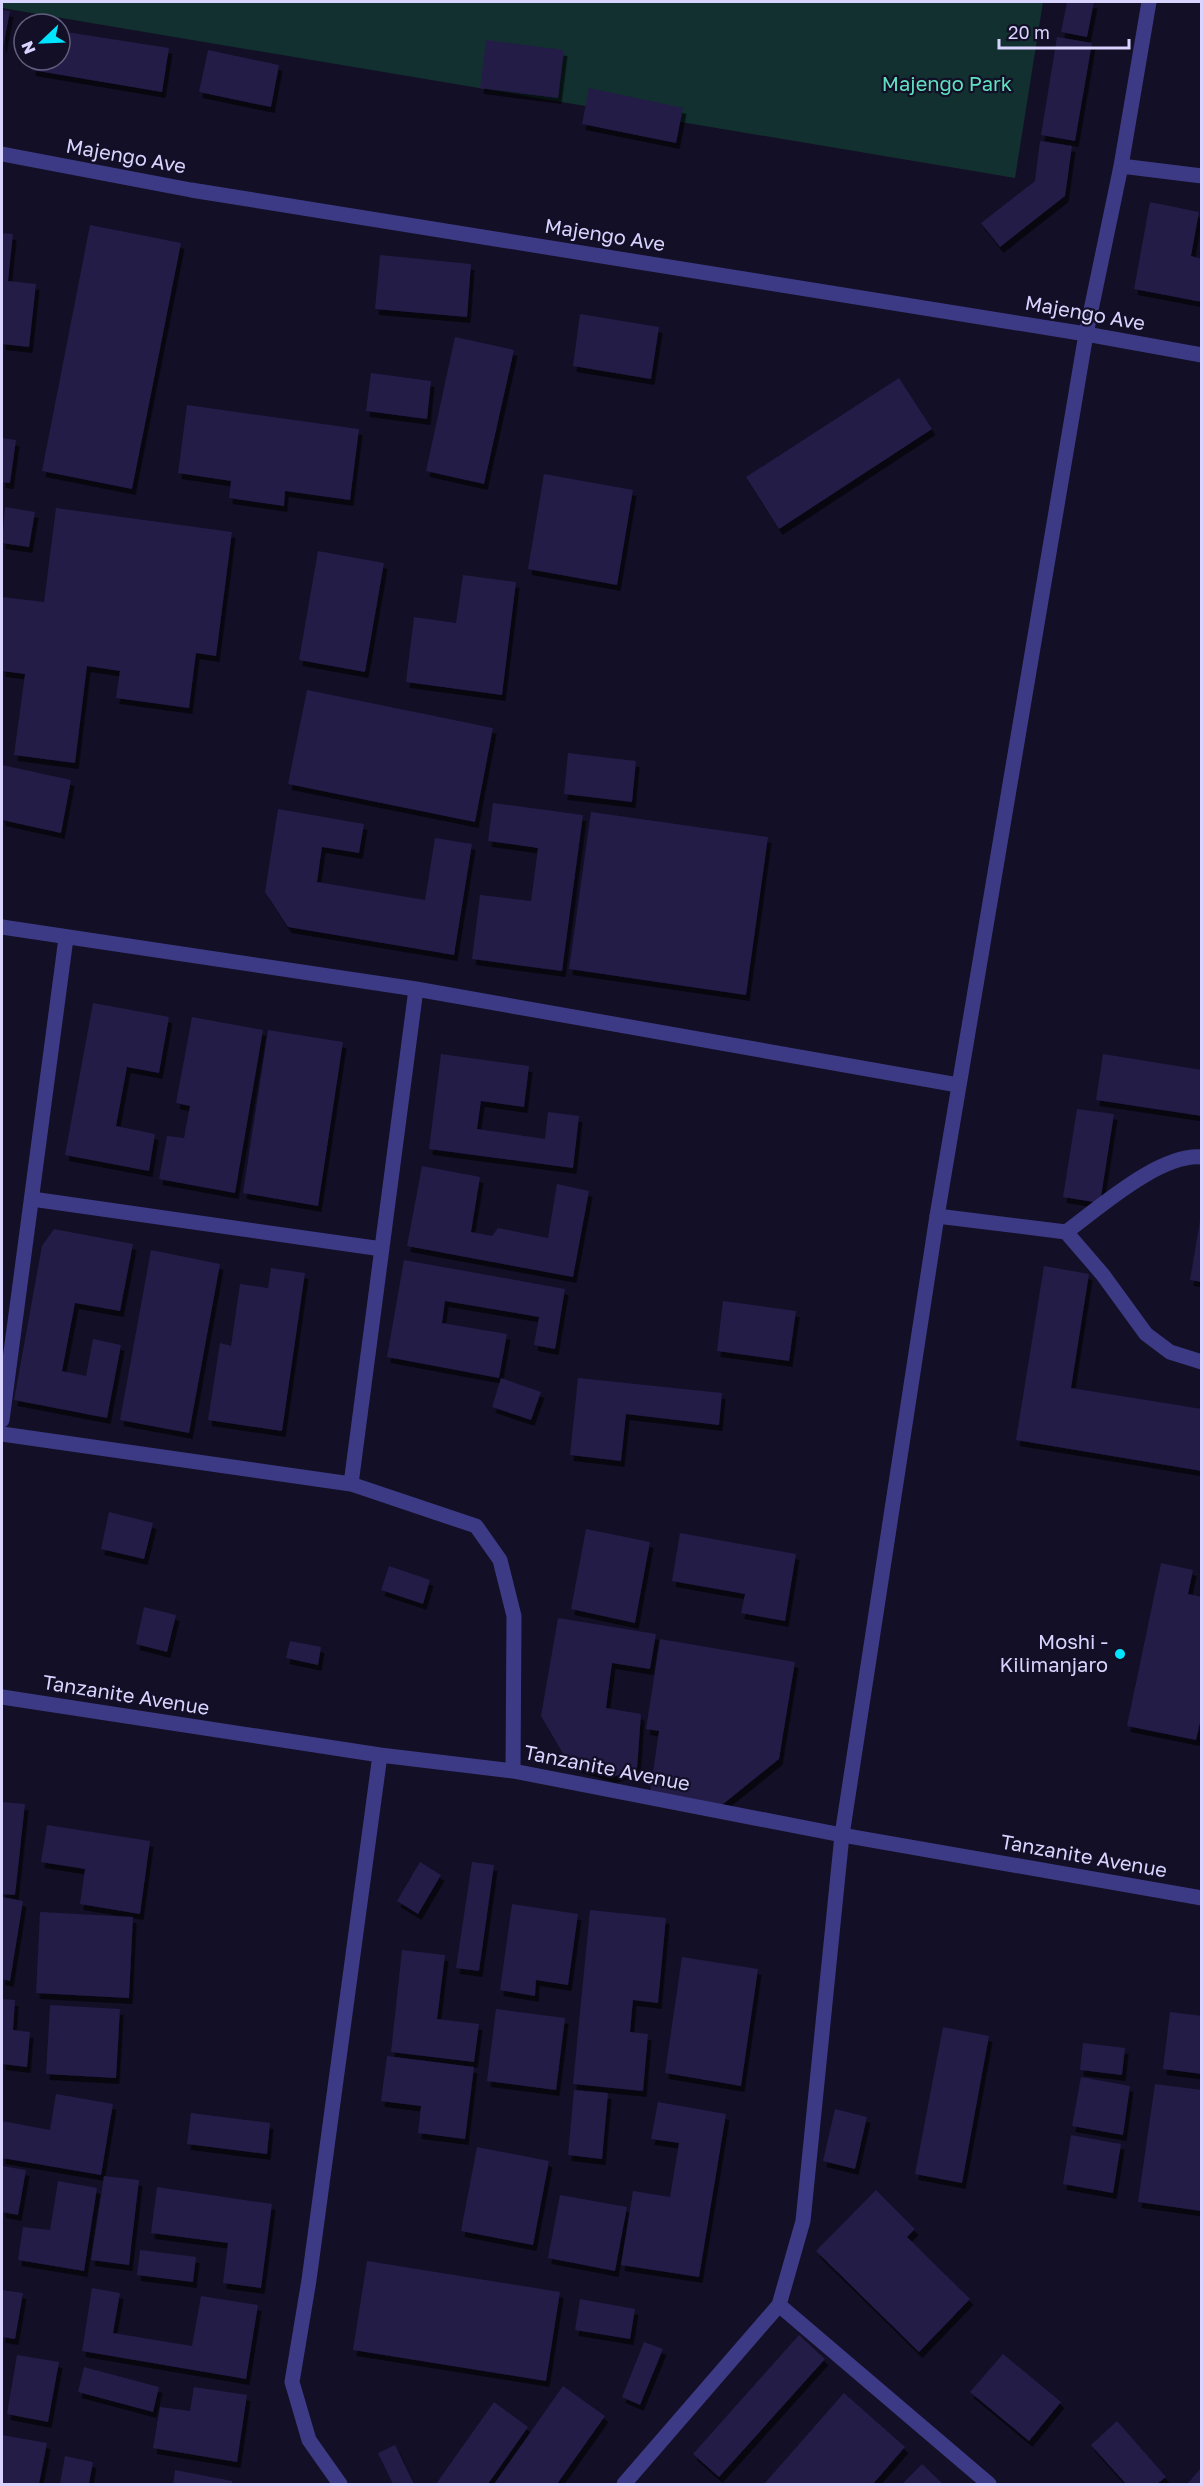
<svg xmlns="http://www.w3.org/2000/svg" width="1203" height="2486" viewBox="0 0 1203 2486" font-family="'Golos Text',sans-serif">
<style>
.green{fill:#12302f}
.building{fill:#241b47;filter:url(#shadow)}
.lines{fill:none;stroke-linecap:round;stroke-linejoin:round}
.lane{stroke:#3d3a85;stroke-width:15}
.street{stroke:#3d3a85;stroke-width:15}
.poi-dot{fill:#00e5ff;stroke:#130f26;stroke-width:2}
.labels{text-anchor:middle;stroke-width:4.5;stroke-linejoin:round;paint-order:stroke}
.park-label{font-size:20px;fill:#5fe0c0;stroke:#130f26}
.street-label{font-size:20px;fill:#d9d4ff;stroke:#130f26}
.poi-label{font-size:20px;fill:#d9d4ff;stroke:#130f26;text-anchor:end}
</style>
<defs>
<filter id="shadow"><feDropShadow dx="3.5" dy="6" stdDeviation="0" flood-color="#0009"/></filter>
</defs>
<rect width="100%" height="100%" fill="#130f26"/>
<path class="green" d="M2,2h1041l-28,176 -1013,-170z"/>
<path class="building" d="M1067,2h27l-7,35 -26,-5z
M2,10l8,1 -7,36h-1z
M60,31l109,17 -7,44 -130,-22 1,-10h27z
M1057,37l35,6 -17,98 -34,-6z
M486,40l78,10 -6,48 -78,-10z
M208,50l71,15 -8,42 -72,-15z
M589,88l94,20 -7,35 -94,-19z
M1040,141l32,5 -7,50 -65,51 -19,-24 54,-42z
M1150,202l49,10 -8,44 11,3v43l-68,-13z
M90,225l91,18 -49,246 -90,-18z
M2,233l11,1 -5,47 28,3 -7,63 -27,-3z
M380,255l91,9 -4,53 -92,-8z
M580,314l79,13 -8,52 -78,-13z
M455,337l59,13 -30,134 -58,-13z
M371,373l60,8 -4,38 -61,-8z
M899,378l33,51 -153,100 -33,-52z
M187,405l172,24 -9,71 -65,-9 -1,15 -55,-8 2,-17 -53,-8z
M2,438l14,2 -6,43 -8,-1z
M544,474l89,16 -16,95 -89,-16z
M5,507l30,5 -6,35 -27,-4z
M56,508l176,24 -16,124 -20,-3 -7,55 -73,-10 4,-27 -33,-5 -12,97 -61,-8 11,-81 -23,-3v-74l42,5z
M318,551l66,12 -19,109 -66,-12z
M463,575l53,7 -14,113 -96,-13 8,-65 42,6z
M307,690l186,38 -18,94 -187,-38z
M568,753l68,8 -4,41 -68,-8z
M2,765l69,15 -10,53 -59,-13z
M493,803l90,12 -21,156 -90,-12 8,-64 51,6 7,-53 -50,-7z
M278,809l86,15 -5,29 -37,-6 -5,35 108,18 10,-62 37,6 -18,111 -166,-28 -23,-35z
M591,812l177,25 -22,158 -177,-26z
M93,1003l76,14 -10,56 -32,-6 -11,59 39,8 -6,37 -84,-16z
M192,1017l71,13 -28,163 -76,-14 8,-43 17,2 6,-32 -14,-3z
M268,1030l75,12 -25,164 -75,-13z
M441,1054l88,12 -5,41 -43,-6 -4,28 68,10 3,-27 31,4 -6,52 -144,-19z
M1103,1054l99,16v46l-106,-16z
M1077,1109l37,5 -14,89 -37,-6z
M422,1166l58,11 -9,55 21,4 6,-8 50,10 9,-54 32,7 -16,86 -166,-31z
M1200,1221h2v61l-12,-2z
M54,1229l79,15 -13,67 -45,-8 -13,68 24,5 7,-37 28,6 -14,73 -93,-18 28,-154z
M151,1250l69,14 -31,169 -69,-13z
M404,1260l161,29 -10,60 -21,-4 5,-28 -94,-16 -3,22 65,11 -8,44 -112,-21z
M1044,1266l45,8 -18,114 131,21v62l-186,-31z
M271,1268l34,5 -23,158 -74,-11 12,-77 11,3 9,-62 28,4z
M723,1301l73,10 -7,50 -72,-10z
M501,1378l40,14 -10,28 -39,-13z
M578,1378l144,15 -3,32 -93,-11 -5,47 -51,-6z
M109,1512l44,11 -9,36 -43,-10z
M586,1529l64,13 -15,81 -64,-14z
M680,1533l116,21 -11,67 -44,-8 4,-19 -73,-13z
M1161,1563l32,7 -5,24 14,3v117l-6,26 -69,-14z
M389,1566l41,14 -7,24 -42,-14z
M144,1607l32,8 -9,37 -31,-8z
M558,1618l98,16 -6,35 -38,-6 -6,45 35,6 -4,55 -24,8 -44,-13 -28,-48z
M660,1639l135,23 -16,97 -57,46 -72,-12 9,-62 -13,-2z
M290,1641l31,6 -3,18 -32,-7z
M2,1802l23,2 -10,91 -13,-1z
M47,1825l103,16 -10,73 -60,-10 5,-35 -44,-7z
M420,1862l21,13 -23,39 -21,-13z
M472,1862l22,3 -15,106 -23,-3z
M2,1897l21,4 -13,80 -8,-2z
M512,1904l66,10 -10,71 -32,-5 -1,16 -35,-6z
M590,1910l76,8 -8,85 -25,-3 -3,32 18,2 -5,57 -70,-7z
M40,1912l93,5 -4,81 -93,-5z
M402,1950l43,5 -8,64 42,5 -5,38 -83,-10z
M682,1957l76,12 -17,117 -76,-13z
M2,1999l13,1 -2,30 17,2 -3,35 -25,-3z
M50,2005l70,4 -4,69 -70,-4z
M496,2009l69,9 -9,72 -69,-9z
M1170,2012l32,4v58l-39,-5z
M943,2027l46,9 -27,147 -47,-9z
M1083,2043l42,5 -3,27 -42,-5z
M387,2056l87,11 -9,72 -47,-6 3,-27 -40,-5z
M1081,2077l49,9 -7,49 -51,-9z
M1155,2084l47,6v121l-64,-9z
M574,2090l34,3 -6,66 -34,-4z
M56,2094l57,10 -12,71 -99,-17v-37l48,9z
M658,2102l68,12 -27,163 -78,-12 12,-74 37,6 9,-54 -28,-4z
M835,2109l32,8 -12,52 -32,-8z
M191,2113l79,10 -3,31 -80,-10z
M1071,2135l50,9 -8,49 -50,-9z
M477,2147l72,14 -16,84 -72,-14z
M2,2166l24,4 -8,45 -16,-3z
M104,2176l35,4 -10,85 -38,-5z
M58,2181l39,7 -13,83 -66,-11 5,-33 27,3z
M157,2187l115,17 -11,84 -38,-5 5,-40 -77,-10z
M876,2190l39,39 -8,8 63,62 -51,53 -103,-101z
M560,2195l67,12 -12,64 -67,-13z
M140,2250l56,7 -3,25 -56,-7z
M367,2261l193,31 -14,89 -193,-31z
M92,2288l28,5 -7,40 79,13 9,-50 57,9 -12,74 -164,-28z
M2,2290l21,3 -8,46 -13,-2z
M580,2299l55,10 -5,30 -55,-9z
M799,2335l26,24 -106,118 -26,-23z
M644,2342l19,7 -23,56 -18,-8z
M1003,2354l58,48 -32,39 -59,-49z
M17,2355l42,7 -11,60 -41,-8z
M84,2367l75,20 -6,25 -75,-20z
M563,2386l42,30 -48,68h-63z
M194,2387l53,8 -10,67 -84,-14 7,-41 30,4z
M844,2393l61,54 -32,37h-109z
M494,2402l34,25 -40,57h-52z
M1117,2421l49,56 -9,7h-31l-35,-39z
M2,2435l45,8 -8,41h-37z
M395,2445l19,39h-21l-15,-31z
M65,2456l28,6 -4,22h-29z
M922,2464l21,20h-41z
M1202,2467v17h-15z
M175,2470l57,11v3h-59z"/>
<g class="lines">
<path class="lane" d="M937,1216l129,16 37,43 43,59 24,18 32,10
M1066,1232c33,-24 94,-79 136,-75"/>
<path class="street" d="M2,154l189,36 895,144 116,21
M1121,166l81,10
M2,927l414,62 542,96
M32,1199l350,50
M2,1420l64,-482
M2,1434l349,50 125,42 24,34 14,56 -1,155
M351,1484l65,-495
M2,1697l378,58 133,16 329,64 360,63
M779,2305l210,179
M340,2484l-31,-44 -17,-58 17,-102 71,-525
M624,2484l155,-179 24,-84 39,-386 95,-619 149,-882 35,-168 28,-164"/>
</g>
<circle class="poi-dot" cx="1120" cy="1654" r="6"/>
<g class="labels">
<g class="park-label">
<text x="947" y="91">Majengo Park</text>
</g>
<g class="street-label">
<text transform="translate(126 156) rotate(10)" y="7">Majengo Ave</text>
<text transform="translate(605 235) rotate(9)" y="7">Majengo Ave</text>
<text transform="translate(1085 313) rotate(10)" y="7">Majengo Ave</text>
<text transform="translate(126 1695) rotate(9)" y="7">Tanzanite Avenue</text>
<text transform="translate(607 1768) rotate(11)" y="7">Tanzanite Avenue</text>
<text transform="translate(1084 1856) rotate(10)" y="7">Tanzanite Avenue</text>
</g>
<g class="poi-label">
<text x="1108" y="1649">Moshi -<tspan x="1108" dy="23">Kilimanjaro</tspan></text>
</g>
</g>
<rect width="1203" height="2486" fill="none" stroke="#d9d4ff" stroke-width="6"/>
<g transform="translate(42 42) rotate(247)"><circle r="28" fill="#130f26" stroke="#625e7d" stroke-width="1.5"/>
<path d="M0-4.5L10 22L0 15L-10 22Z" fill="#00e5ff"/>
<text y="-9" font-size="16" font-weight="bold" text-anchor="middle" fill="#d9d4ff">N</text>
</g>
<path d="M999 39v9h130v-9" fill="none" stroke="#d9d4ff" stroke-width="3"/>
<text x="1008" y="39" font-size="18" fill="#d9d4ff" stroke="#130f26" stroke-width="4.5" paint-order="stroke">20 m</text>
</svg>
